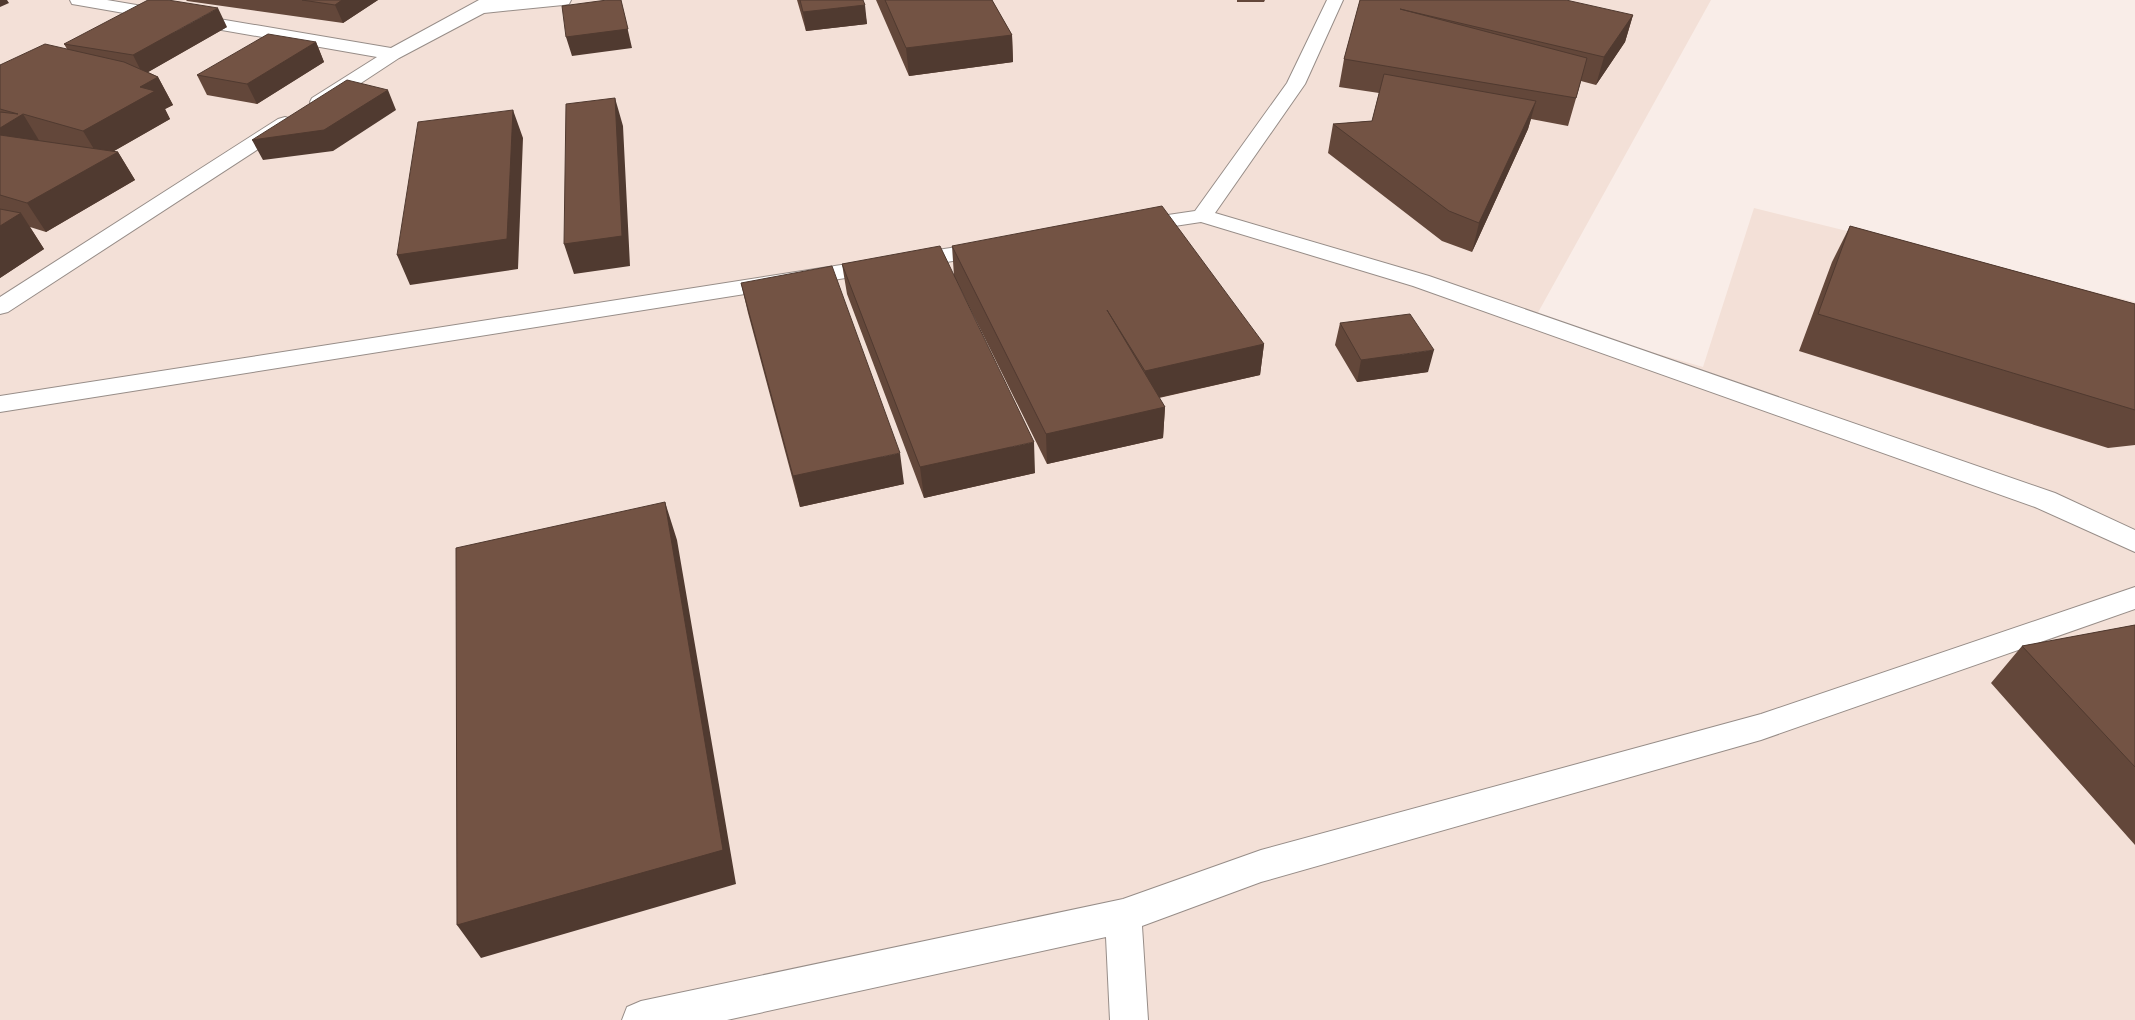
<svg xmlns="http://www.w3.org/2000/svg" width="2135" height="1020" viewBox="0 0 2135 1020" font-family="Rubik,sans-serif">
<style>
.built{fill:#f3e0d7}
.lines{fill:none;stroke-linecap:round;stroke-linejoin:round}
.minor-casing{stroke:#978d88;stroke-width:2}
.minor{fill:#fff;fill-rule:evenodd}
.wall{fill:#63473a}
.shaded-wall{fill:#503a30}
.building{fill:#735344;stroke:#503a30}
</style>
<rect width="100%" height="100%" fill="#f9ede8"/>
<path class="built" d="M0,0h1711l-176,318 168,49 51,-159 381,94v718h-2135z"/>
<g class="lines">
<g class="minor-casing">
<path id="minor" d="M70,0h37l284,48 88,-48h92l-2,4 -6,1 -79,8 -85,45 -73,48 -7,2 -7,-2 -2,-4 2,-4 65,-41 -299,-52 -6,-1z
M1327,0h16l-38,84 -90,129 214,63 626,217 80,37v22l-100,-45 -622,-221 -212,-64 -66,10 -8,-1 -3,-5 3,-5 68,-10 92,-128z
M285,117l7,2 3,4 -3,4 -284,185 -8,2v-17l278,-178z
M989,242l8,2 3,5 -3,5 -997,158v-16z
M2135,587v22l-374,131 -500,142 -119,44 6,94h-38l-4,-83 -379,83h-105l5,-13 14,-6 482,-102 138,-49 500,-136z"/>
</g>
<use href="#minor" class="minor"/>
</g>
<path class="wall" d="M186,0h192l-35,23 -156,-22z
M797,0h66l4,24 -61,7z
M876,0h116l20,35 1,27 -104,14z
M1237,0h28l-1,2h-27z
M1360,0l273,15 -8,27 -29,43 -15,-4 -13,45 -37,-7 -3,10 -56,123 -30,-11 -114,-88 5,-29 39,-3 7,-28 -40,-6 5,-28z
M227,27l-79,45 10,5 15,28 -8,4 5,10 -56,32 4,1 17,28 -89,52 -16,-5 14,22 -44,29v-213l67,-16 -3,-5z
M316,42l8,20 -67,42 -50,-9 -10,-20z
M1850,226l285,78v141l-27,3 -309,-97 33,-89z
M952,246l312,98 -4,31 -101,23 6,9 -2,31 -116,26 -93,-188z
M842,264l193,209 -111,25 -77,-204z
M741,283l163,201 -104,23 -52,-194z
M1340,323l88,49 -71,10 -22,-37z
M2135,625v220l-144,-162 31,-37z"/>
<path class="shaded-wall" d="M0,0h7l2,3 -9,4z
M342,0h36l-35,23 -8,-18z
M621,0l11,48 -60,8 -6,-19z
M865,5l2,19 -61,7 -3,-19z
M218,8l9,19 -84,48 -10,-20z
M1633,15l-8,27 -29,43 8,-28z
M1012,35l1,27 -104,14 -3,-28z
M316,42l8,20 -67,42 -10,-20z
M158,77l15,28 -8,4 5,10 -70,40 -17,-28 57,-44z
M388,90l8,20 -63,41 -70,9 -11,-20z
M615,98l8,28 7,140 -56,8 -10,-30z
M1536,101l-8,28 -56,123 7,-29z
M513,110l10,28 -5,131 -108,16 -13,-30z
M23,114l17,28 -40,7v-21z
M118,152l17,28 -89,52 -19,-29z
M21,213l23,36 -44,29v-52z
M1264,344l-4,31 -117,26 2,-30z
M1434,350l-6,22 -71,10 4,-22z
M1165,407l-2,31 -116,26 -1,-30z
M1034,442l1,31 -111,25 -4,-31z
M900,453l4,31 -104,23 -7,-31z
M665,502l12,38 59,344 -255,74 -24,-33z"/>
<path class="building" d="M148,0h20l50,8 -85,47 -69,-11z
M302,0h40l-7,5z
M607,0h14l7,29 -62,8 -4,-31z
M800,0h63l2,5 -62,7z
M885,0h107l20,35 -106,13z
M1360,0h206l67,15 -29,42 -204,-48 187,49 -11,40 -232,-39z
M268,34l48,8 -69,42 -50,-9z
M45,44l79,18 34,15 -18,10 15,4 -72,40 -60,-17 -23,14v-16l18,2 -18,-5v-44z
M1384,74l152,27 -57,122 -30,-12 -116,-87 39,-3z
M347,80l41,10 -64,40 -72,10z
M615,98l7,138 -58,8 2,-140z
M513,110l-6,129 -110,16 21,-133z
M0,135l118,17 -91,51 -27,-8z
M1162,206l102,138 -119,27 -38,-61 58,97 -119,27 -94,-188z
M0,209l21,4 -21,13z
M1850,226l285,78v106l-317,-96z
M940,246l94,196 -114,25 -78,-203z
M832,266l68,187 -107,23 -52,-193z
M1410,314l24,36 -73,10 -21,-37z
M665,502l58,348 -266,75 -1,-377z
M2135,625v142l-113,-121z"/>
</svg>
